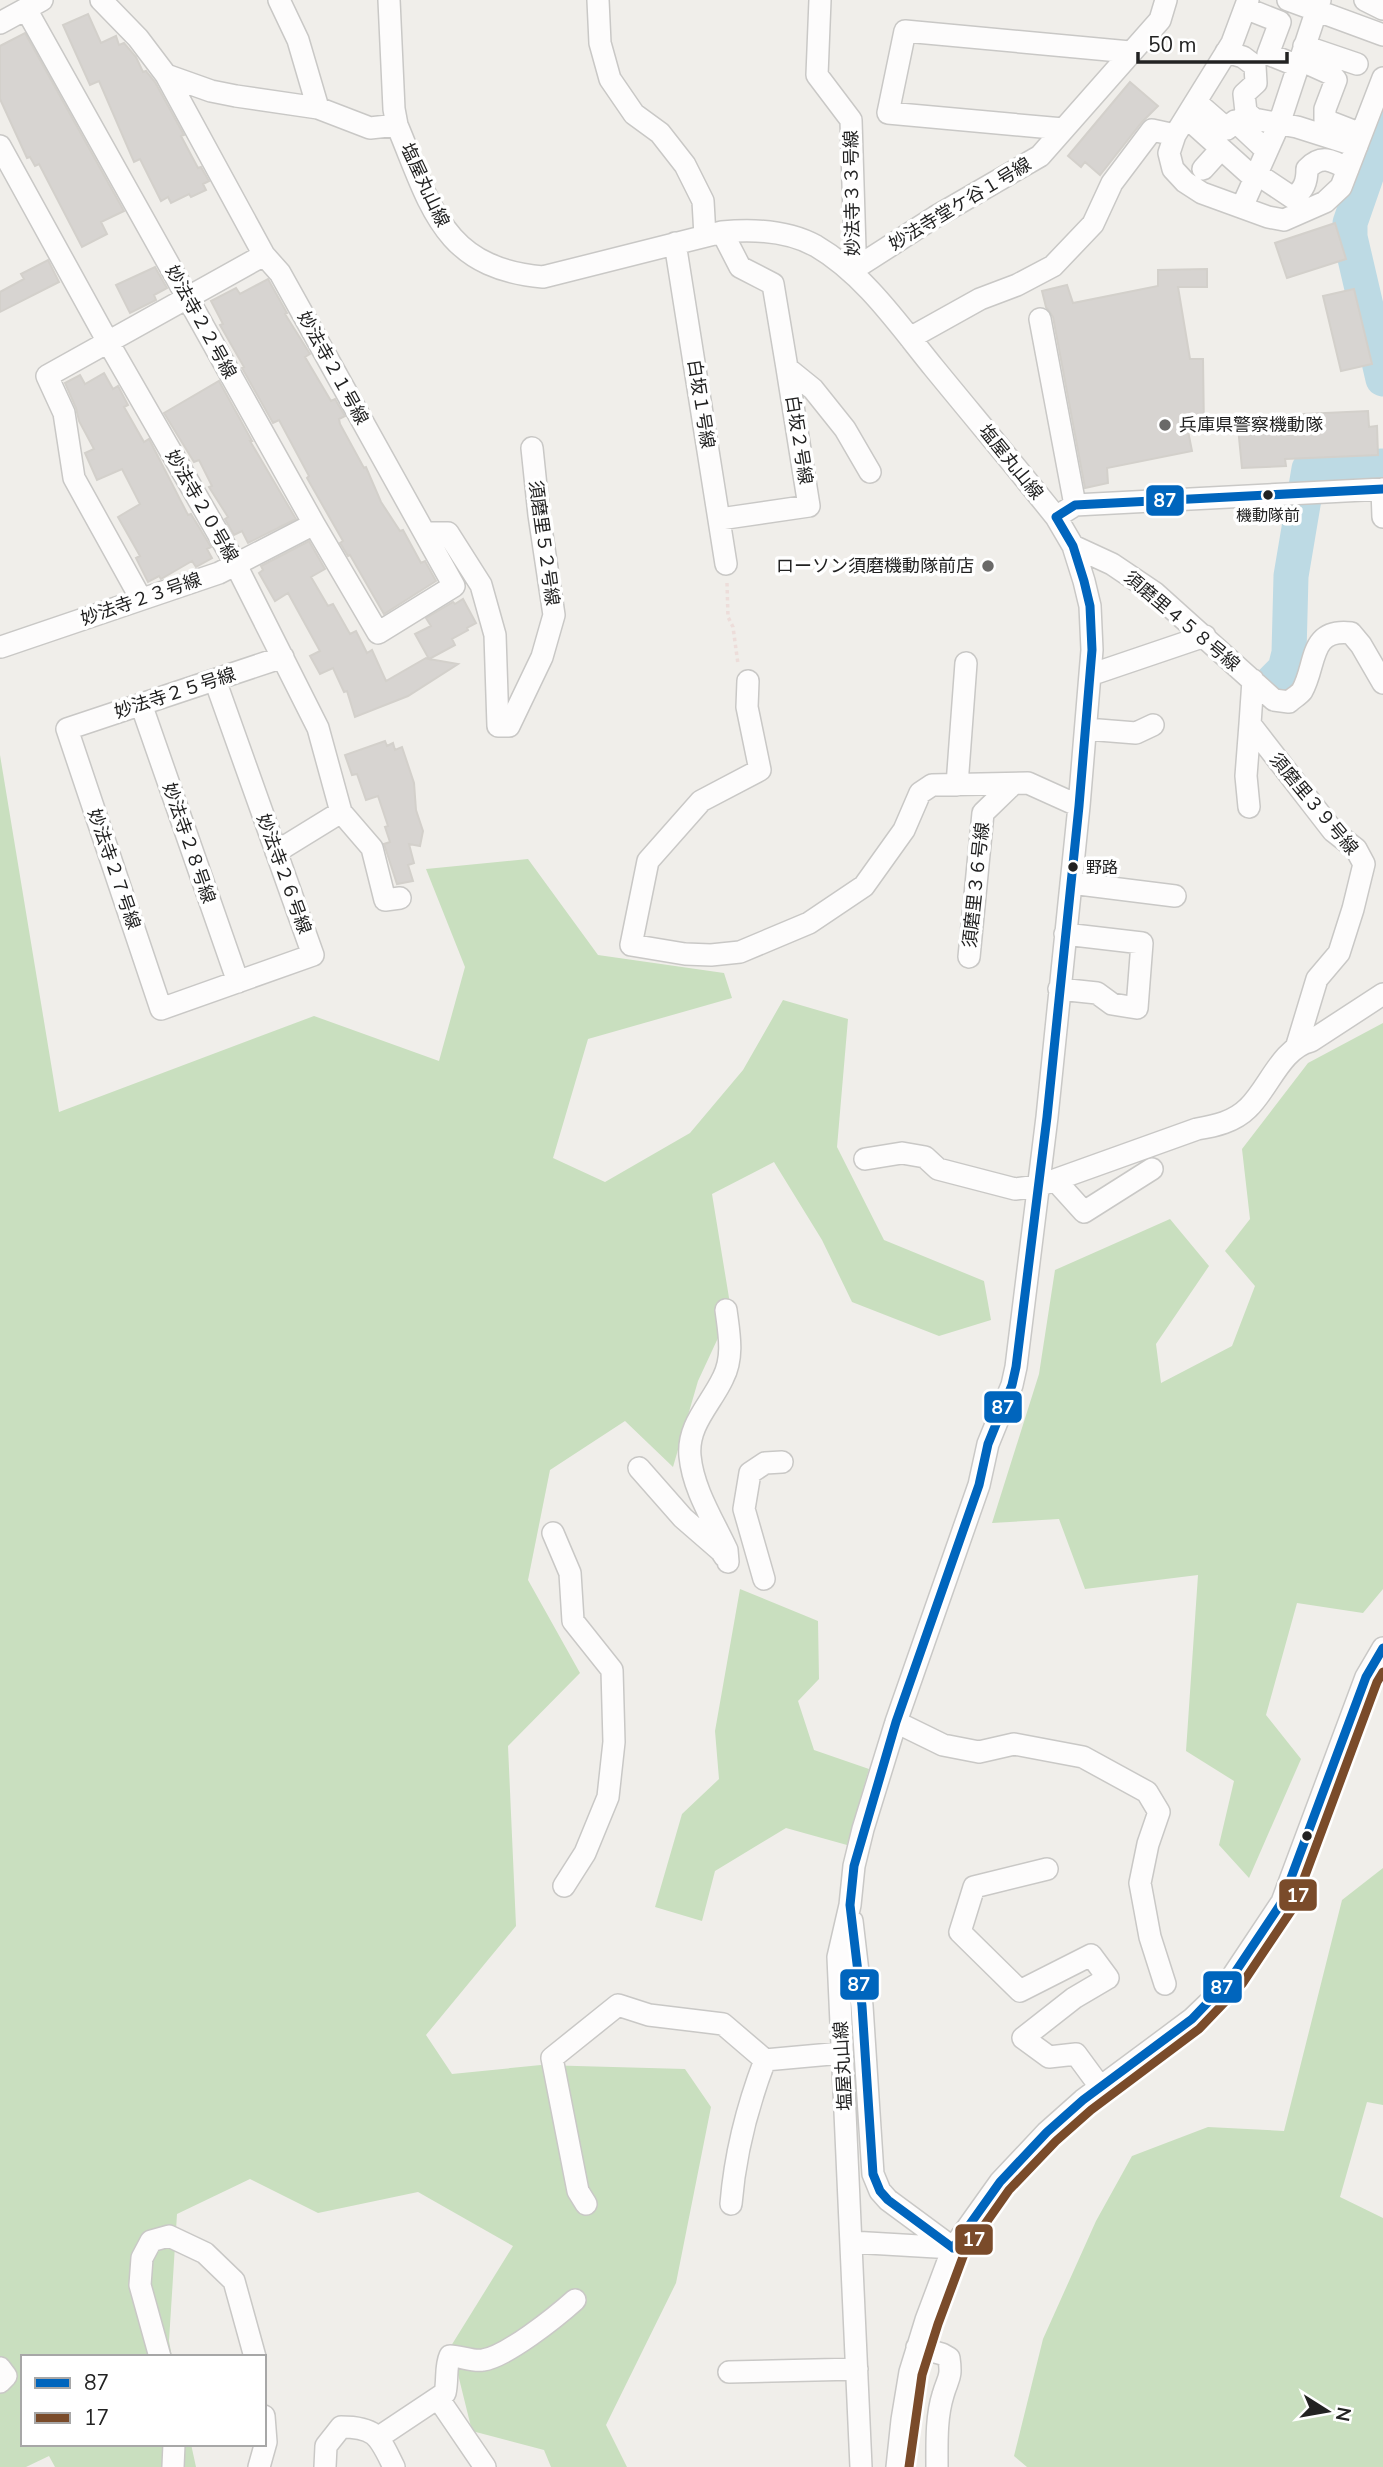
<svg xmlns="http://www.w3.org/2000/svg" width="1383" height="2467" viewBox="0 0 1383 2467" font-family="'Nunito Sans','Noto Sans JP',sans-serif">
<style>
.forest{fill:#c9dfbf}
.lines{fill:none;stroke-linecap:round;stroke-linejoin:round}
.river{stroke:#bddae4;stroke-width:35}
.building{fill:#d7d4d1;stroke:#d3d0cb;stroke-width:2}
.minor-casing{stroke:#c9c8c6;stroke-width:24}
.path{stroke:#edddda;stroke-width:3.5;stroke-dasharray:3.5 3.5;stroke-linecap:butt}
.minor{stroke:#fdfcfc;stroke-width:21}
.bus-1-casing{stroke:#fff;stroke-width:14}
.bus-2-casing{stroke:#fff;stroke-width:14}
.bus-1{stroke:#0065bd;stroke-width:9}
.bus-2{stroke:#7a4b2a;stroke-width:9}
.poi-dot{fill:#6a6968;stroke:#fff;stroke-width:2.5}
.bus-dot{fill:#222;stroke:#fff;stroke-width:2.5}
.labels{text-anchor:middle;stroke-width:7;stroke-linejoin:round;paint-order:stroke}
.bus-label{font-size:16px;fill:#222;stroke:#fff}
.street-label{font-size:18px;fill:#222;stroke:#fff}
.poi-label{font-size:18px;fill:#222;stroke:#fff;text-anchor:start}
.line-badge{stroke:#fff;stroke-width:2.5}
.badge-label{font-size:19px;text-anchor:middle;font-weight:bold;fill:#fff}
</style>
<rect width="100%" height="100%" fill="#f0eeea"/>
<path class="forest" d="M0,755l59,357 255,-96 125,45 26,-94 -39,-98 102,-10 70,96 126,18 8,25 -144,41 -35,119 52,24 85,-49 53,-63 40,-70 65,19 -11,128 47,93 100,41 7,39 -52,16 -87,-34 -30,-62 -48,-78 -62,32 19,116 -33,71 -25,86 -48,-46 -75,49 -22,110 52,93 -72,73 8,180 -90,109 26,39 89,-9 144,4 26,38 -35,176 -70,142 21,42h-76l-7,-17 -72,-19 -21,-85 62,-100 -95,-54 -100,21 -68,-34 -73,35 -8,127 3,16h-149v87h168l5,23h-141l-6,-11 -23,11h-26z
M1383,1023v566l-20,24 -66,-10 -31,112 35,44 -52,119 -30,-33 15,-64 -48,-30 12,-176 -113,14 -26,-70 -67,4 47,-149 16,-104 115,-51 39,47 -53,78 5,39 71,-37 23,-60 -30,-35 25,-32 -8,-70 66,-86z
M740,1589l78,32 1,58 -21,22 16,49 55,19 -22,76 -61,-17 -71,43 -13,50 -47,-14 27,-93 37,-35 -4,-48z
M1383,1868v237l-16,-3 -27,95 43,21v249h-356l-13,-11 29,-117 53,-118 36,-65 76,-29 76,4 58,-231z"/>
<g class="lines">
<path class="river" d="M1383,128l-33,95v14l33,142
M1270,684l15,-15 4,-16 2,-77 18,-107 74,-3"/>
</g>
<path class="building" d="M88,14l13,29 15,-7 3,9 5,-2 12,14 7,15 3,-1 9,11 29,53 -3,1 17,32 3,-1 8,14 -6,3 3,6 -15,7 -2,-3 -18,9 -3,-6 -7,4 -21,-42 -6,3 -35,-81 -9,4 -27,-60z
M25,33l99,178 -23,11 6,12 -25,13 -43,-83 -4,2 -5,-9 -3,1 -27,-59v-53z
M1130,82l28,24 -16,16 -42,53 -15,-13 -4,5 -13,-11z
M1335,223l11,36 -59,19 -12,-35z
M48,260l11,22 -59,30v-20l24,-13 -3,-5z
M155,267l12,21 -13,7 2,5 -26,13 -14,-28z
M1207,269v18h-29l12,72h13l1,72h-16l4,20 -85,17 1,15 -23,5 -32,-171 -7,-10 -4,-16 25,-6 6,18 85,-17v-16z
M268,279l19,34 -2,1 25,40 -5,3 26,44 4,-2 10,17 -6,3 1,5 24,44 2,-1 15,35 19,29 3,-1 18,33 4,-2 11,20 -52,33 -34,-59 -2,1 -8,-13 3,-2 -36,-63 2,-2 -30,-56 -6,3 -31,-55 2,-1 -24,-42 3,-1 -12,-23 25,-13 4,6z
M1354,289l18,75 -31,7 -18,-75z
M104,373l9,16 5,-3 10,19 -4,2 20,35 5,-3 39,76 3,-1 20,33 -4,2 5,9 -16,9 -4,-6 -31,18 -2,-3 -11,6 -12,-24 4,-2 -22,-39 22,-13 -18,-35 -25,11 -12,-27 9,-4 -15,-28 -3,-13 -11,-25 15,-8 5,9z
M219,381l33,60h-2l46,78 -48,24 -6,-12 -8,4 -9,-16 3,-2 -19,-30 3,-1 -13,-26 -5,2 -30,-49z
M1368,411l1,16 8,-1 1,29 -93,4 1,7 -44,2 -5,-51z
M309,541l16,28 -14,8 17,29 5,-2 17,30 6,-3 11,22 5,-3 14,31 40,-23 3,1 -14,-25 16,-8 -5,-8 27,-16 2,2 8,-5 13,24 -9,5 1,2 -16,9 3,6 -26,14 29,5 -50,32 -53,21 -8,-26 -3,1 -11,-24 -13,6 -10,-18 10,-5 -32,-58 -13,8 -16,-28 4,-3 -2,-4z
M385,741l2,5 6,-3 2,7 7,-3 12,36 2,27 7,21 -3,15 -11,-2 5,19 -6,2 5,16 -16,3 -13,-40 6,-2 -5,-15 3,-1 -10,-30 -12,4 -9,-26 -5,1 -7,-20z"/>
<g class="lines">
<g class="minor-casing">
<path id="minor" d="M101,0l37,38 28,37 45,16 25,5 82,12 52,20 27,-3
M279,0l19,40 20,68
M389,0l5,109 3,16c34,81 45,143 146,152l179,-45c31,-3 65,-2 94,14 48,28 83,79 118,122 41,50 82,99 122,149l17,29 11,35 6,25 2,44 -13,156 -32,311 -31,250 -4,18 -24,59 -9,41 -83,237 -33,107 -9,37 -4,39 -12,52 23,510
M598,0l2,43 10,36 24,35 26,19 25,32 18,36 2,35
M820,0l-3,75 34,45 4,129 -4,22
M1248,0l-16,43 -57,92 -6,18 4,16 12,13 17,11 66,24 16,3 41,-18 16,-15 42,-109
M1288,0l95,35
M1365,0l18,9
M1245,8l35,14 -12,32 30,12
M26,9l288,515 64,109 76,-47 -174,-313 -16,-18 -98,-180
M0,23l42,-23
M1304,46l53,18
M1226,52l17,5 12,9 1,17 -12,11 2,18 8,7 43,8 60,19
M1300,60l31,14 5,6 -11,29v11l36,14
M1196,102l31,27 8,-8 32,30
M1186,117l69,62
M1063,129l-175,-16 17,-82 225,21
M0,146l108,196 127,221 83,165 23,84 -65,40
M1203,169l18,-20
M1257,174l36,24c11,-8 14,-16 14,-29 14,-15 25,-9 41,0
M1242,207l37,-83 41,-124
M722,232l18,35 33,17 14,84 26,21 32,40 25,43
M675,243l51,321
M851,271l84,-54 105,-61 120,-136 6,-20
M1040,319l35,186
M910,338l70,-39 37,-14 36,-19 40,-42 19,-41 40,-53 23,5
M1382,489l1,28
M1056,517l19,-12 308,-16
M720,519l89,-13 -22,-138
M425,533h23l33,52 14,50 3,91h11l33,-69 12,-42 -15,-100 -7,-67
M1073,546l39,18 43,29 119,107 15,2c4,-4 10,-7 13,-11 15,-26 6,-63 49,-58l10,12 22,38
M141,599l-67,-121 -10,-65 -17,-37 217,-121
M1,647l218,-74 95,-49
M1090,675l115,-39
M215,680l98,275 -152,54 -94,-280 216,-72
M1253,680l-3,44 83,107 23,18 8,15 -11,45 -14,44 -22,26 -20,66
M748,681l-1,26 13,63 -59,31 -53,60 -17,84 54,9 26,1 29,-3 69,-29 55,-37 40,-56 16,-37 12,-8 96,-2 51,23
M141,704l97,278
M1086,729l50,4 17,-8
M957,785l9,-122
M1249,807l-3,-31 4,-52
M341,812l31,36 13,52 15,-2
M1071,883l104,13
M969,957l14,-144 30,-29
M1059,989l38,4 15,11 25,4 5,-65 -77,-9
M865,1159l37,-6 23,4 13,12 77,20 23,-3 159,-57c18,-3 37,-7 51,-21 21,-20 33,-60 63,-67l72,-47
M1055,1180l29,32 68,-43
M726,1310c3,23 8,47 -3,68 -12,26 -36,47 -33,78 3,33 23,64 37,94l1,12
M639,1468l44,50 38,33 4,6
M553,1533l17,40 3,48 39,49 2,72 -6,55 -23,56 -21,33
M764,1579l-20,-70 6,-36 15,-10 17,-1
M896,1722l47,23 36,7 35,-8 69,13 64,35 12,20 -11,32 -8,39 10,54 15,47
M1047,1869l-73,18 -14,45 60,59 71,-36 17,23 -34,20 -51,40 26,19 27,-3 25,34
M852,1921l10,85 11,168 7,17 8,9 65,48
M586,2204l-8,-13 -26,-133 66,-53 31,10 74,9 42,36 77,-7
M731,2204c4,-50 16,-97 34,-144
M851,2242l102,6
M917,2347l25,7 7,4c3,21 -1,19 -6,37 -7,22 -6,49 -6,72
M160,2357l-20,-72 2,-27 9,-17 18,-5 36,17 29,28 21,76
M0,2368l6,8 -6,6
M729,2372l128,-3
M438,2398l47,69
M379,2437l66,-44c3,-12 0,-26 5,-37 11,0 23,6 33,4 23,-3 73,-43 92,-60
M173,2467l1,-23
M259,2467l7,-25 -2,-26
M325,2467l1,-21 15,-19c36,0 38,10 53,40
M897,2467l5,-47 8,-48 16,-52 27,-72 47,-66 47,-50 36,-32 109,-81 25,-24 15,-18 50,-75 84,-225 17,-29"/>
</g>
<path class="path" d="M727,583l1,34 5,10 5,37"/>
<use href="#minor" class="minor"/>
<g class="bus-1-casing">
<path id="bus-1" d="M1056,517l19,-12 308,-16
M953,2248l-65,-48 -8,-9 -7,-17 -11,-168 -12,-101 4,-39 42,-144 83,-237 9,-41 24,-59 4,-18 31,-250 32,-311 13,-156 -2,-44 -6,-25 -11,-35 -17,-29
M953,2248l47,-66 47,-50 36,-32 109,-81 40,-42 50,-75 84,-225 17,-29"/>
</g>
<g class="bus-2-casing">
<path id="bus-2" d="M909,2467l13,-92 16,-51 26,-70 45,-64 47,-49 35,-31 108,-81 43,-45 51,-76 84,-226 6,-10"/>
</g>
<use href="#bus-1" class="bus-1"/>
<use href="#bus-2" class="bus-2"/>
</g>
<g class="poi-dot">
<circle cx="1165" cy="425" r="7"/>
<circle cx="988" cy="566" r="7"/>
</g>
<g class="bus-dot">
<circle cx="1268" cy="495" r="6"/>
<circle cx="1073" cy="867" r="6"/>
<circle cx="1307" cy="1836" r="6"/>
</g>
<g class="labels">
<g class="bus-label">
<text x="1268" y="521">機動隊前</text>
<text x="1086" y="873" text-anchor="start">野路</text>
</g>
<g class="street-label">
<text transform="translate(425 185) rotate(65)" y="6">塩屋丸山線</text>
<text transform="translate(852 193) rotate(-91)" y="6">妙法寺３３号線</text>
<text transform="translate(960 204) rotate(-31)" y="6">妙法寺堂ケ谷１号線</text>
<text transform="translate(201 322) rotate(61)" y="6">妙法寺２２号線</text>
<text transform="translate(333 368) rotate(61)" y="6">妙法寺２１号線</text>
<text transform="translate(701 404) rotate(81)" y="6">白坂１号線</text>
<text transform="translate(799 440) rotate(81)" y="6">白坂２号線</text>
<text transform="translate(1011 462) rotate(51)" y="6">塩屋丸山線</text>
<text transform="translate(202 506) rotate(60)" y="6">妙法寺２０号線</text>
<text transform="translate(544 543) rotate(82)" y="6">須磨里５２号線</text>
<text transform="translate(141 599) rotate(-19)" y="6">妙法寺２３号線</text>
<text transform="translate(1182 621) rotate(40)" y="6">須磨里４５８号線</text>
<text transform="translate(175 693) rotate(-18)" y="6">妙法寺２５号線</text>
<text transform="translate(1314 804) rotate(50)" y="6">須磨里３９号線</text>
<text transform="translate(189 843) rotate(71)" y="6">妙法寺２８号線</text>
<text transform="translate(114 869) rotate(71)" y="6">妙法寺２７号線</text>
<text transform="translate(284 874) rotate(70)" y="6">妙法寺２６号線</text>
<text transform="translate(976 885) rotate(-84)" y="6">須磨里３６号線</text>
<text transform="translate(843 2066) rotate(-93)" y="6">塩屋丸山線</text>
</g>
<g class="poi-label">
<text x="1179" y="431">兵庫県警察機動隊</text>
<text x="974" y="572" text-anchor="end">ローソン須磨機動隊前店</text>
</g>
</g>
<g class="line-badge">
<rect x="1145" y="484" width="40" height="33" rx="7" fill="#0065bd"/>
<rect x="983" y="1390" width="40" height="34" rx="7" fill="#0065bd"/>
<rect x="1278" y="1878" width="40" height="34" rx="7" fill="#7a4b2a"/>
<rect x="839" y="1968" width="41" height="33" rx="7" fill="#0065bd"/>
<rect x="1202" y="1970" width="41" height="34" rx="7" fill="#0065bd"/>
<rect x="954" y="2223" width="40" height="33" rx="7" fill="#7a4b2a"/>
</g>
<g class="badge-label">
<text x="1165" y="507">87</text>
<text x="1003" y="1414">87</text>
<text x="1298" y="1902">17</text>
<text x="859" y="1991">87</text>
<text x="1222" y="1994">87</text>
<text x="974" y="2246">17</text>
</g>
<rect x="21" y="2355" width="245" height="91" fill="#ffffff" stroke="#a7a7a7" stroke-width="2"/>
<rect x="35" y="2378" width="35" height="10" fill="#0065bd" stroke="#a7a7a7" stroke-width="2"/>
<text x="84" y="2390" font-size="21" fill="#222222">87</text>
<rect x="35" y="2413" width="35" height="10" fill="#7a4b2a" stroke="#a7a7a7" stroke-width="2"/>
<text x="84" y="2425" font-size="21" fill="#222222">17</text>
<g transform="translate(1327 2411) rotate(101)" stroke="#ffffff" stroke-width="5" paint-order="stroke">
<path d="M0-5L12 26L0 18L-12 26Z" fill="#222222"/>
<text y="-10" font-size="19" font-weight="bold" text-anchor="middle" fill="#222222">N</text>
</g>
<path d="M1138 52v10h149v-10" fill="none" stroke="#222222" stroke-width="3.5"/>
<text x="1148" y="52" font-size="21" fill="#222222" stroke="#ffffff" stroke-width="5" paint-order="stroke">50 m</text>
</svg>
